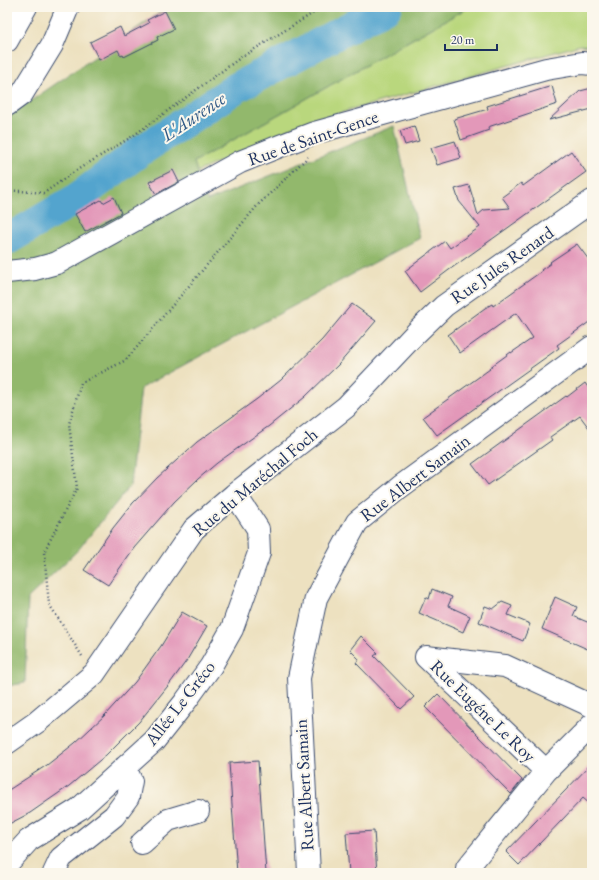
<svg xmlns="http://www.w3.org/2000/svg" width="599" height="880" viewBox="0 0 599 880" font-family="'EB Garamond',serif">
<style>
.green{fill:#b9d77d;stroke:#6a836e}
.forest{fill:#92b86c;stroke:#567465}
.lines{fill:none;stroke-linecap:round;stroke-linejoin:round}
.river{stroke:#53a4ce;stroke-width:31}
.building{fill:#e398b9}
.minor-casing{stroke:#3a4a6d;stroke-width:24}
.path{stroke:#3a4a6d;stroke-width:2.5;stroke-dasharray:1 3;stroke-linecap:butt}
.minor{stroke:#fff;stroke-width:22}
.labels{text-anchor:middle;stroke-width:4;stroke-linejoin:round;paint-order:stroke}
.street-label{font-size:18px;fill:#1b2f5e;stroke:#fbf7ec}
.water-label{font-size:19px;font-style:italic;fill:#2f5885;stroke:#fbf7ec}
</style>
<rect width="100%" height="100%" fill="#fbf7ec"/>
<filter id="ink" filterUnits="userSpaceOnUse"><feTurbulence type="fractalNoise" baseFrequency=".025" numOctaves="2"/><feDisplacementMap in="SourceGraphic" scale="8" xChannelSelector="R" yChannelSelector="G"/><feConvolveMatrix kernelMatrix="1 2 1 2 8 2 1 2 1" color-interpolation-filters="sRGB"/></filter>
<filter id="wash" filterUnits="userSpaceOnUse"><feTurbulence type="fractalNoise" baseFrequency=".012" numOctaves="4" result="noise"/><feDisplacementMap in="SourceGraphic" scale="16" xChannelSelector="R" yChannelSelector="G"/><feGaussianBlur stdDeviation="0.9" result="paint"/><feColorMatrix in="noise" values="0 0 0 0 0 0 0 0 0 0 0 0 0 0 0 0 0 1.4 0 .05"/><feComposite in="paint" operator="in"/></filter>
<g filter="url(#wash)">
<rect width="100%" height="100%" fill="#ede1c0"/>
<path class="green" d="M469,7h123v39l-12,-1 -282,80 -101,47 -3,-10z"/>
<path class="forest" d="M168,7h301l-275,155 13,39 187,-75 26,112 -279,150 -11,98 -52,64 -50,48 -3,85 -18,3v-569z"/>
<g class="lines">
<path class="river" d="M7,240l69,-41 63,-47 97,-64 151,-81"/>
</g>
<g id="blocks">
<path class="building" d="M165,11l9,18 -17,8 1,3 -34,17 -1,-2 -2,1 -3,-6 -19,10 -9,-18 30,-15 4,9 25,-13 -2,-3z
M552,86l5,18 -69,23 1,3 -28,10 -7,-21 34,-10 -1,-3z
M592,88v21l-43,11 31,-29z
M414,126l5,15 -14,4 -5,-14z
M455,141l6,17 -24,7 -6,-17z
M571,151l15,21 -137,98 -29,22 -15,-21 40,-30 5,7 30,-21 -21,-26 -4,-12 14,-4 9,30 6,-5 26,-2 -8,-11 19,-14 2,3z
M173,170l6,12 -23,12 -7,-12z
M114,197l7,16 -36,19 -10,-18 26,-14 2,3z
M577,244l15,20v56l-35,25 2,3 -122,87 -14,-18 67,-48 -1,-1 22,-16v1l22,-15 -17,-25 -56,40 -12,-18 37,-27 7,-4 1,2 49,-35 -1,-1 10,-7 -1,-1z
M352,304l24,17 -37,43 -34,33 -36,29 -52,37 -19,16 -24,23 -40,46 -26,37 -24,-15 29,-42 20,-25 24,-25 40,-36 60,-43 24,-19 41,-40z
M585,383l7,10v39l-12,-16 -30,21 2,3 -64,45 -16,-21 94,-68 1,1z
M432,589l20,8 -4,9 22,10 -7,16 -44,-19 7,-16 3,2z
M555,597l22,10 -4,9 19,8v27l-50,-22z
M502,602l10,4 -4,9 22,9 -7,17 -44,-19 6,-16 8,3z
M182,612l25,14 -20,34 -16,22 -32,40 -33,33 -37,31 -39,27 -23,12v-34l40,-26 28,-22 30,-28 30,-33 26,-36z
M361,636l17,17 -4,3 40,41 -13,12 -45,-46 3,-4 -9,-9z
M438,694l84,86 -11,14 -86,-87z
M258,761l8,112h-29l-8,-110z
M592,763v43l-9,-8 -64,67 -13,-13z
M374,831l3,42h-28l-3,-40z"/>
</g>
</g>
<g filter="url(#ink)">
<use href="#blocks" fill-opacity="0" stroke="#3a4a6d" stroke-width="1"/>
<g class="lines">
<g class="minor-casing">
<path id="minor" d="M7,41l19,-34
M7,105l15,-11 30,-49 16,-38
M7,272l28,-3 22,-6 183,-101 40,-16 34,-13 232,-64 36,-6 10,1
M592,706l-87,-40 -79,-9 120,114 46,-46
M7,743l30,-21 57,-48 100,-145 41,-35 111,-87 70,-74 28,-27 148,-105
M142,843l26,-23 30,-9
M7,864l22,-24 50,-31 75,-68 31,-39 26,-36 21,-37 27,-76 -1,-24 -23,-35
M467,868l79,-97
M54,873l7,-15 53,-42 14,-19 3,-16 -6,-14
M309,873l-10,-195 17,-80 41,-76 43,-35 192,-140"/>
</g>
<path class="path" d="M7,190l37,3 33,-23 56,-34 107,-78 83,-51
M82,656l-33,-52 -5,-52 33,-64 -8,-64 12,-41 45,-23 132,-155 50,-48"/>
<use href="#minor" class="minor"/>
</g>
</g>
<g class="labels">
<g class="street-label">
<text transform="translate(313 138) rotate(-19)" y="6">Rue de Saint-Gence</text>
<text transform="translate(502 265) rotate(-35)" y="6">Rue Jules Renard</text>
<text transform="translate(415 478) rotate(-37)" y="6">Rue Albert Samain</text>
<text transform="translate(255 482) rotate(-40)" y="6">Rue du Maréchal Foch</text>
<text transform="translate(180 703) rotate(-52)" y="6">Allée Le Gréco</text>
<text transform="translate(483 711) rotate(44)" y="6">Rue Eugéne Le Roy</text>
<text transform="translate(304 785) rotate(-93)" y="6">Rue Albert Samain</text>
</g>
<g class="water-label">
<text transform="translate(193 116) rotate(-34)" y="7">L'Aurence</text>
</g>
</g>
<rect width="599" height="880" fill="none" stroke="#fbf7ec" stroke-width="24"/>
<path d="M445 44v6h52v-6" fill="none" stroke="#1b2f5e" stroke-width="2"/>
<text x="451" y="44" font-size="12" fill="#1b2f5e" stroke="#fbf7ec" stroke-width="3" paint-order="stroke">20 m</text>
</svg>
